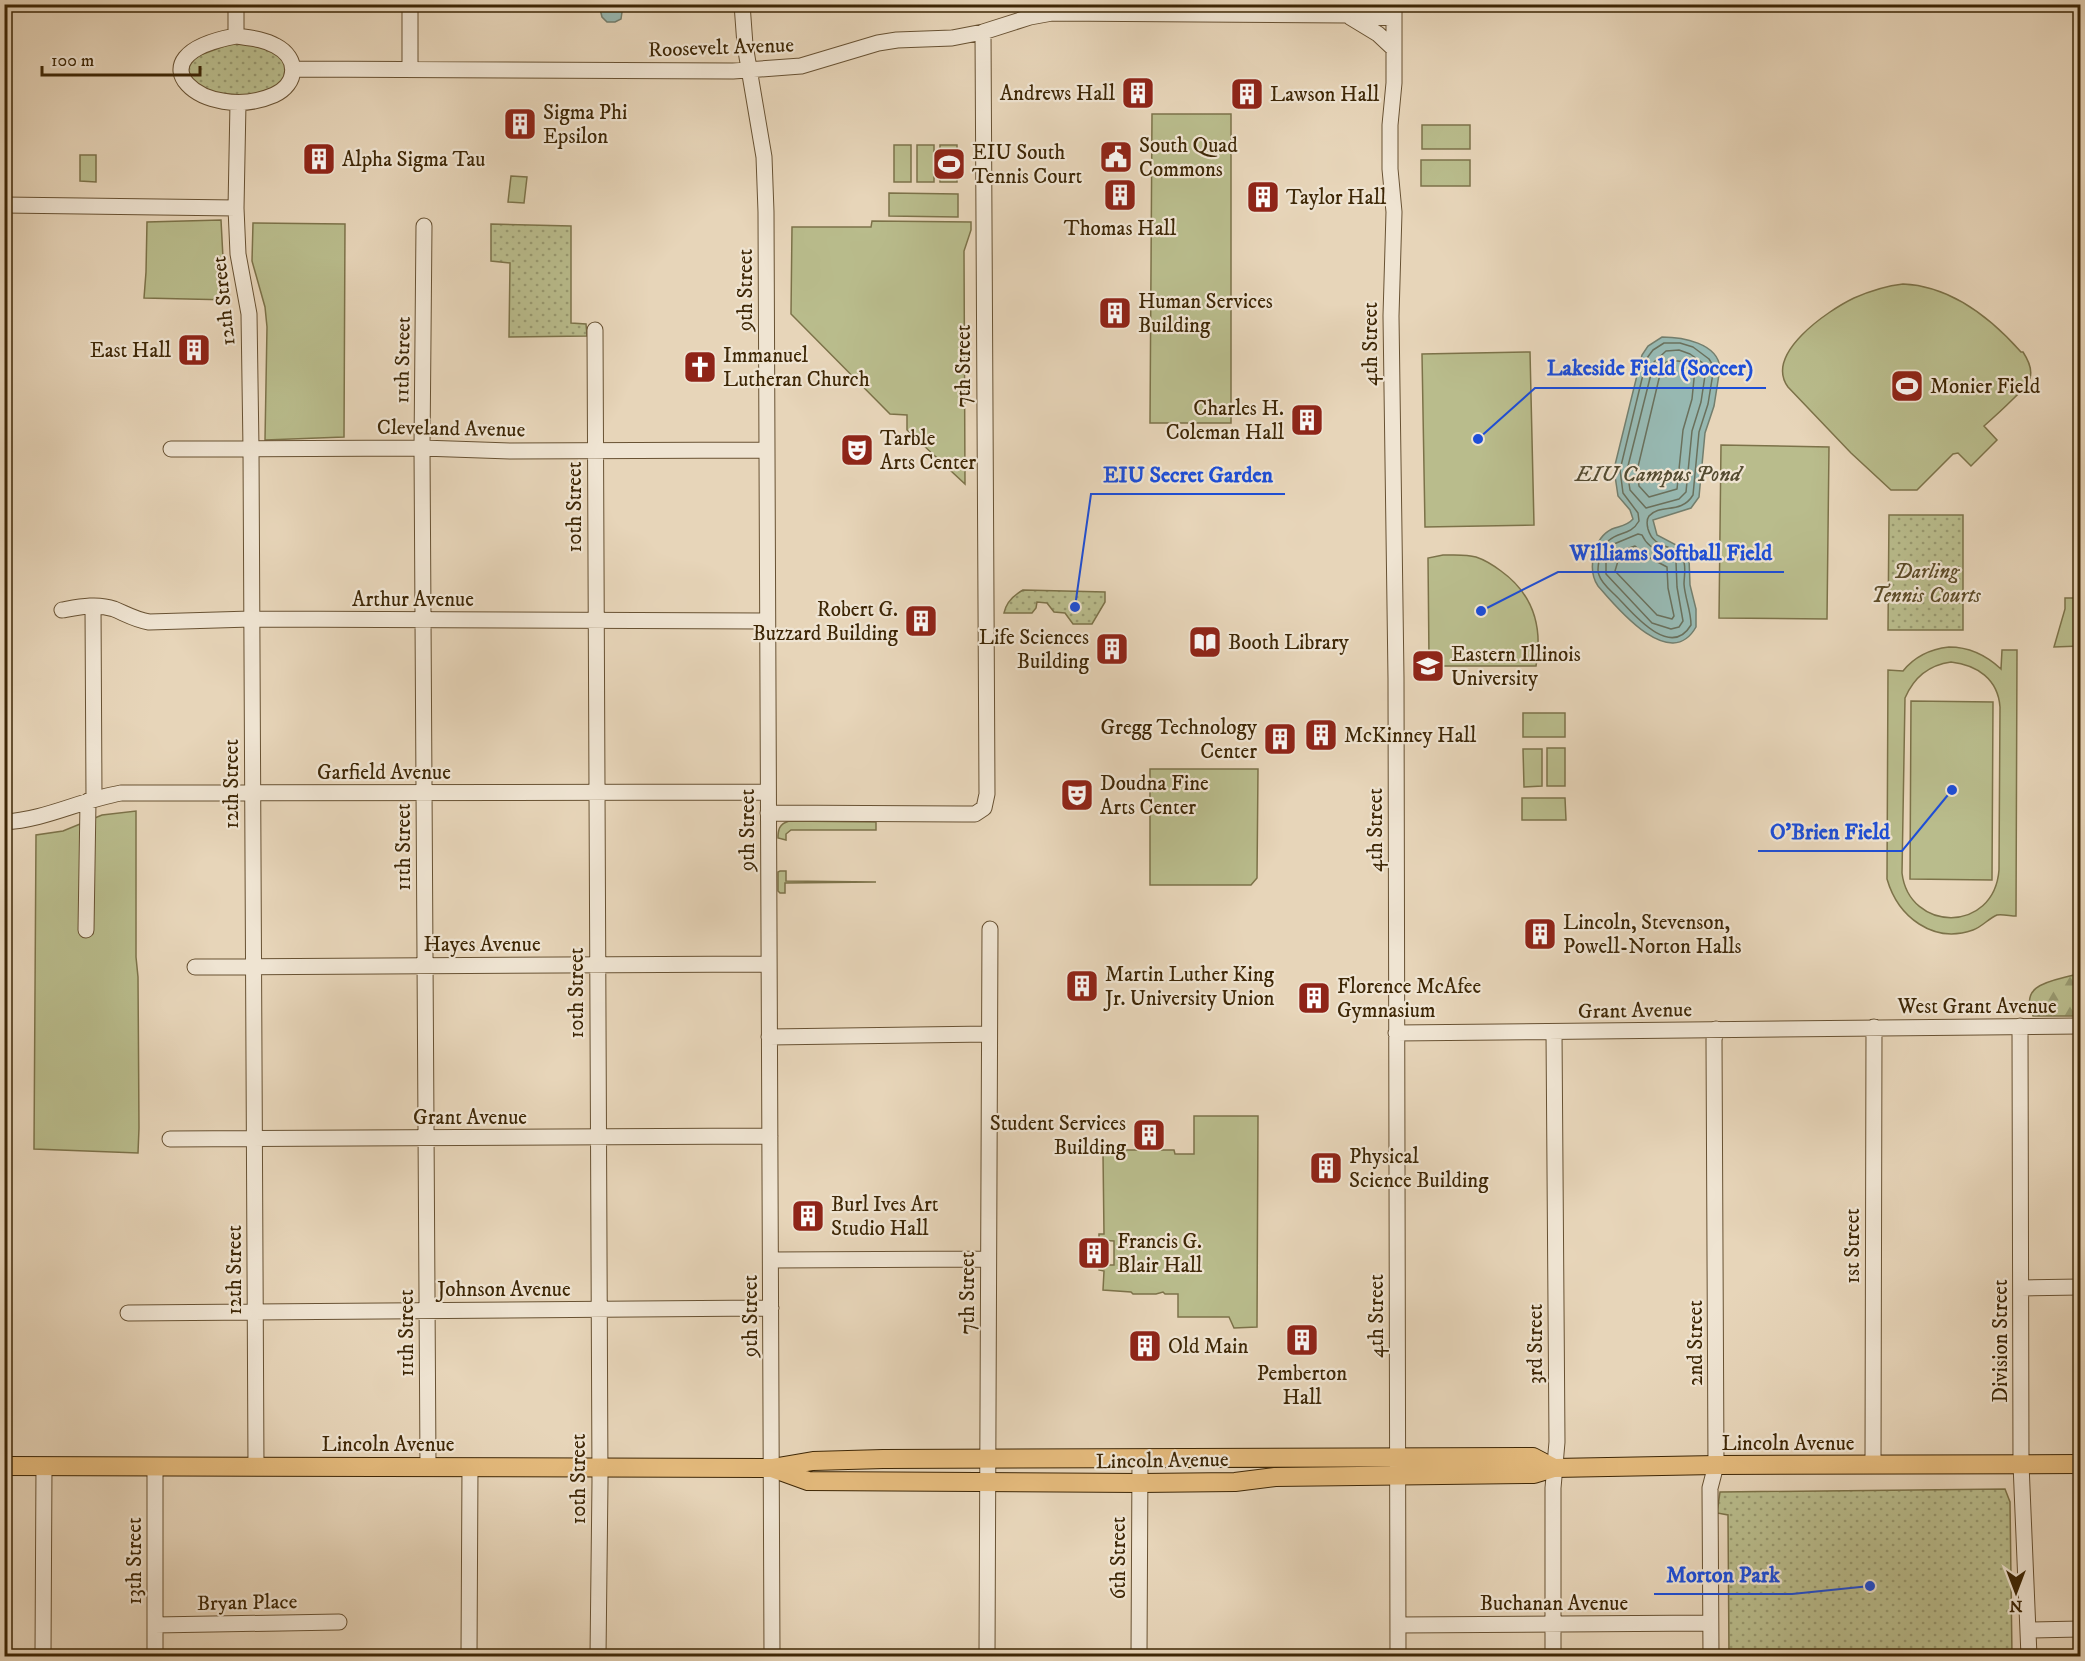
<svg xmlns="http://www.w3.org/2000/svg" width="2085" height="1661" viewBox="0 0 2085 1661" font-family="'IM FELL DW Pica',serif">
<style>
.grass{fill:#b9bc8c;stroke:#7c7249;stroke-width:1.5;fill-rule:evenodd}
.forest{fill:url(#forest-firs);stroke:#7c7249;stroke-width:1.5}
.park{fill:url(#park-dots);stroke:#7c7249;stroke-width:1.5}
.water{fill:#97b8b1;stroke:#737e6d;stroke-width:1.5}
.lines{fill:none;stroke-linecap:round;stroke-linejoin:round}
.shore{stroke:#6a705c;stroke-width:1.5}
.minor-casing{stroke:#685233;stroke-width:17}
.major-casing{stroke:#3e2706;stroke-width:20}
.minor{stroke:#efe4d2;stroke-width:15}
.major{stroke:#e4ba7c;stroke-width:18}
.labels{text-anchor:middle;stroke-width:4.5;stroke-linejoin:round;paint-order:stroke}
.street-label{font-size:21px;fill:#3e2706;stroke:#efe4d2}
.poi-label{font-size:21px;fill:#3e2706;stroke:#efe4d2;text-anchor:start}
.park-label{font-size:21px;font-style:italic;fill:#5d4c28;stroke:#efe4d2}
.water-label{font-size:22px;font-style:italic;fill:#544b31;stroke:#efe4d2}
.leader{fill:none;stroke:#1d4ed8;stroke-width:2}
.callout-dot{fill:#1d4ed8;stroke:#efe4d2;stroke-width:2}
.callout-label{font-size:22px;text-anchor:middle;font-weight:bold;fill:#1d4ed8;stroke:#efe4d2;stroke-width:4.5;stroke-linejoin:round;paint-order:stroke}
</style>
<defs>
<pattern id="forest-firs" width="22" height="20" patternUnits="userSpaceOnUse" patternTransform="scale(1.5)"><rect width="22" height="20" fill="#b9bc8c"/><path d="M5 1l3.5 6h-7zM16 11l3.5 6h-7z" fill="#989970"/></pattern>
<pattern id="park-dots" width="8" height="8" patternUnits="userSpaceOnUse" patternTransform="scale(1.5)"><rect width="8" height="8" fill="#b9bc8c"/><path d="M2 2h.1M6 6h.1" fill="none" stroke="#989970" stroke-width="1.8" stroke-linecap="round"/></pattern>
</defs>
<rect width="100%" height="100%" fill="#e7d5b9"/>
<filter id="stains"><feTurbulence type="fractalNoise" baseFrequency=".00333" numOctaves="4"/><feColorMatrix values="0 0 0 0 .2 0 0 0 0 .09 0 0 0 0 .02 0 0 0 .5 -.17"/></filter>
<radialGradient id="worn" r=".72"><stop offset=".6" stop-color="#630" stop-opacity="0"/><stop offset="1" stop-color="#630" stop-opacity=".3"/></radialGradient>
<path class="grass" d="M1152,114h79v309h-81z
M1422,125h48v24h-48z
M894,145h17v37h-17z
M917,145h17v37h-17z
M940,145h17v37h-17z
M80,155h16v27l-16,-1z
M1421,160h49v26h-49z
M511,176l16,1 -3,26 -16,-1z
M889,193l69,1v23l-69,-1z
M221,220l3,57 7,23 -87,-2 2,-26 1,-50z
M872,221l99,1v8l-7,21 1,233 -58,-54v-15l-17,-1 -99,-100 1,-87h79z
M253,223l92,1 -1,213 -79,3 2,-113 -2,-20 -13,-46z
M1903,284c48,2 87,33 118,68h2c15,23 7,31 -11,48 -9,9 -19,18 -28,26l13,14 -26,26 -13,-13 -5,1 -36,36h-26l-40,-37 -63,-66c-24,-33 39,-76 66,-89 16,-7 31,-12 49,-14z
M1530,352l4,173 -109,2 -3,-173z
M1721,445l108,2 -2,172 -108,-1z
M1443,555c11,0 23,-1 33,2 9,3 17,8 25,14 32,23 42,56 35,95h-100l-7,-8 -1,-100z
M2065,598h15v48l-26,1 11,-38z
M1949,647c21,0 37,8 52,22l1,-19h15l-1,266c-5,0 -14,-2 -19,-1 -8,3 -15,12 -24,15 -40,14 -75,-13 -86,-51l1,-209 15,1c12,-15 28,-22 46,-24zM1951,662c26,3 47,17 49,45l-1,163c-5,64 -90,62 -97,3l3,-175c9,-21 24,-33 46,-36z
M1911,701l82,1 -1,178 -82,-1z
M1523,713h42v24h-42z
M1547,748h18v38h-18z
M1523,749h19v37l-18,1z
M1150,769h108l-1,109 -6,7h-101z
M1522,798h43l1,22h-44z
M136,811v146l2,20 1,151 -1,25 -104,-4 2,-314 27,-4 39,-16z
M789,821l87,1v8h-85l-5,4v6l-8,-2c0,-8 1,-14 11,-17z
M780,871h6v10l90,1 -91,1v10h-5l-2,-2v-19z
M1194,1116h64l-1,211 -23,1 -5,-11h-51v-23h-13l-2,-2 -7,2h-23l-2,-2 -28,-2 1,-19 -5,-1v-5h15v-24l-15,-1v-6h5l-1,-80h16v-4h55l1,4h19z"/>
<path class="forest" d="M2080,973v43h-47c-16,-35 25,-35 47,-43z"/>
<path class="park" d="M236,42l37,8 15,15 -5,20 -45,14 -42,-11 -10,-23 3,-6z
M491,224l80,2v97l15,1 1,12 -78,1 1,-74 -19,-2z
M1889,515h74v115h-75z
M1023,590l82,2v10l-13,22h-19l-8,-11 -11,-1 -7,-9 -10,-1 -1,6 -4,5h-28c2,-10 10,-18 19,-23z
M2005,1489l5,13 2,154h-283l-1,-141 -11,-2 3,-21z"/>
<path class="water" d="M599,5h24l-2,14 -6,3h-8l-5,-5z
M1662,337c20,0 56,6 58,31l-6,38 -9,27 -6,64 -8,11 -38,12 4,15 23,12 9,11 1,27 6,24v18c-26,46 -80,-20 -98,-41 -11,-16 -5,-48 14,-57 8,-3 15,-3 21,-10l-3,-9 -12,-14 -4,-27 28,-114 6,-9z"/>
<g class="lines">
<path class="shore" d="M1664,343h16l13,4 16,12 5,8 -6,37 -9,28 -6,63c-12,20 -33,8 -44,21 -3,4 -2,9 -1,13 6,21 25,14 34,28 5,7 2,19 2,27 1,14 7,27 7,41 -20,34 -57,-10 -71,-25 -7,-8 -18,-15 -21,-25 -2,-4 -1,-9 0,-14 9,-37 28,-19 40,-40l-1,-8 -15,-20 -3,-23 27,-112 6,-8z
M1666,351l13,-1 11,4 13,9 3,6 -5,33 -9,29 -6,61 -7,7 -33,9 -16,-18 -3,-20 27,-108z
M1669,360l17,2 9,7 -3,30 -9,31 -6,59 -28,8 -10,-11 -2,-15 25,-105z
M1638,534l4,1c7,16 22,16 34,27l1,25 6,34 -4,6 -8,2 -19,-6 -46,-49v-11l8,-19z
M1635,546l13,11 19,10 1,21 6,28 -2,3 -15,-4 -42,-44 6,-20z"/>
<g class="minor-casing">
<path id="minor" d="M410,4v65
M742,4l3,41 19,112 2,55 6,1444
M1394,4v79l-4,42v44l4,43 -3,104 5,362 2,978
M1350,17l28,17 16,15
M236,36c14,2 28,3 40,10 23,12 22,38 -2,49 -69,30 -149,-39 -38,-59z
M236,36v-32
M294,69l439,2 68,-5 77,-23 19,-3 55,-2 31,-6 47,-15 22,-4 295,2 47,3
M238,103l-2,105 2,46 11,60 2,135 5,1018
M4,205l232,3
M424,226l-2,222 6,1019
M595,330l5,1151 -2,175
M171,449l251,-1 88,3 256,-1
M93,606l1,192
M62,610c17,-3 35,-7 52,-1 12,5 22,11 35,13l102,-3 516,2
M768,813l195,1h12l9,-6 3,-14 -4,-762
M4,822c41,-2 77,-22 117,-29l647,-1
M86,930l2,-129
M195,967l574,-3
M2020,1026l1,438 8,192
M1396,1033l684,-7
M769,1037l220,-3
M170,1139l600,-3
M771,1260l216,-1
M2021,1288l59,-1
M128,1313l643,-5
M1873,1465l1,-438
M155,1625l184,-3
M1398,1625l312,-2
M2028,1630l52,-1
M43,1656l1,-190
M155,1656v-190
M469,1656l1,-189
M987,1656l3,-727
M1139,1656l1,-196
M1553,1656v-168l4,-46 -3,-410
M1711,1656l-1,-168 6,-23 -2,-425 2,-11"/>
</g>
<g class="major-casing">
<path id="major" d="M4,1466l768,2 41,-7 70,-2 650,-2 21,11
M772,1468l36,13 332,2 95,-1 40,-5 259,-3 20,-6 162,-3 364,-1"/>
</g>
<use href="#minor" class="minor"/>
<use href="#major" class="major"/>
</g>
<defs>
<g id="building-square" transform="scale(1.725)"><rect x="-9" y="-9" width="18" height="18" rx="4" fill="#8f2418" stroke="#efe4d2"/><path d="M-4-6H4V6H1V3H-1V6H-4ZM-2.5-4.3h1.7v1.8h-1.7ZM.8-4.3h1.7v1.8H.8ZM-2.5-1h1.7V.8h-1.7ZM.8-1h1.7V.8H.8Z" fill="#fff"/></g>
<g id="civic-square" transform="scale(1.725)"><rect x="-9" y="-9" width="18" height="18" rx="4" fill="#8f2418" stroke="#efe4d2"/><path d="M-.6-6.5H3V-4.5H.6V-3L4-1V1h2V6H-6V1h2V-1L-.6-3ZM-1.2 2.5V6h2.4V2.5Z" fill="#fff"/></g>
<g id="stadium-square" transform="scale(1.725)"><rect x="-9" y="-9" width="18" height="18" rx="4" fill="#8f2418" stroke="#efe4d2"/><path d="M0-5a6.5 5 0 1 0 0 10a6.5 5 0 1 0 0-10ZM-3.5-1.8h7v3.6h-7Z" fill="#fff"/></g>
<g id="church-square" transform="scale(1.725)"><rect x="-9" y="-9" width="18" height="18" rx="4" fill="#8f2418" stroke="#efe4d2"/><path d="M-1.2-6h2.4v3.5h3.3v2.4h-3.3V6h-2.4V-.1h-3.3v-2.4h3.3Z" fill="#fff"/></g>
<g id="theatre-square" transform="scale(1.725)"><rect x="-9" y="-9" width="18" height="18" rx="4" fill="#8f2418" stroke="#efe4d2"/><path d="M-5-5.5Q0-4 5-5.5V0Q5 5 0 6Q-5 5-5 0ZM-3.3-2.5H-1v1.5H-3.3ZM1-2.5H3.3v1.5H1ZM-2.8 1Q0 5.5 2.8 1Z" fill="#fff"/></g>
<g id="library-square" transform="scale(1.725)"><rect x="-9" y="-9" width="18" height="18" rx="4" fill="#8f2418" stroke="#efe4d2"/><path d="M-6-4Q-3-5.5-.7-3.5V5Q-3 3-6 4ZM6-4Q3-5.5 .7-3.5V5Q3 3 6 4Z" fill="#fff"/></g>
<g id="university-square" transform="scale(1.725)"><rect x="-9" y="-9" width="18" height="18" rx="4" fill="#8f2418" stroke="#efe4d2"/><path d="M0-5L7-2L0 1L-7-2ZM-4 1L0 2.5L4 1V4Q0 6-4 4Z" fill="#fff"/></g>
</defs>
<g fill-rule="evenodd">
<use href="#building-square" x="1138" y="93"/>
<use href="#building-square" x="1247" y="94"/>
<use href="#building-square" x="520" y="124"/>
<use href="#civic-square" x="1116" y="157"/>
<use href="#building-square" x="319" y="159"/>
<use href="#stadium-square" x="949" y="164"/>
<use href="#building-square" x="1120" y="195"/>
<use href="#building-square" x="1263" y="197"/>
<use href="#building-square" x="1115" y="313"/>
<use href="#building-square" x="194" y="350"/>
<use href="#church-square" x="700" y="367"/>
<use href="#stadium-square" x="1907" y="386"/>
<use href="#building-square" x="1307" y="420"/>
<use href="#theatre-square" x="857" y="450"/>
<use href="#building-square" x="921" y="621"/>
<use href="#library-square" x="1205" y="642"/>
<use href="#building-square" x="1112" y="649"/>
<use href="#university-square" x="1428" y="666"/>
<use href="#building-square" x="1321" y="735"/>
<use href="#building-square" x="1280" y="739"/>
<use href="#theatre-square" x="1077" y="795"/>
<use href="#building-square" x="1540" y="934"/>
<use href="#building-square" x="1082" y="986"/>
<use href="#building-square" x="1314" y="998"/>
<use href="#building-square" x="1149" y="1135"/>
<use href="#building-square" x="1326" y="1168"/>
<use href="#building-square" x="808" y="1216"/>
<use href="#building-square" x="1094" y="1253"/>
<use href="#building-square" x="1302" y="1340"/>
<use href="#building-square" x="1145" y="1346"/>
</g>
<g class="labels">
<g class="street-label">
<text transform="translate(721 47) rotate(-2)" y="7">Roosevelt Avenue</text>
<text transform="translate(745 290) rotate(-90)" y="7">9th Street</text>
<text transform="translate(223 301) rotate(-96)" y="7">12th Street</text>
<text transform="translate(1370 344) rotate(-90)" y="7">4th Street</text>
<text transform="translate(402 360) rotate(-89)" y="7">11th Street</text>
<text transform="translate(963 366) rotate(-90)" y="7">7th Street</text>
<text transform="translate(451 428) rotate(1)" y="7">Cleveland Avenue</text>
<text transform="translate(574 507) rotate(-90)" y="7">10th Street</text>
<text x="413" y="606">Arthur Avenue</text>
<text x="384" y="779">Garfield Avenue</text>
<text transform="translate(231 784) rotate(-90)" y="7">12th Street</text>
<text transform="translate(747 830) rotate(-90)" y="7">9th Street</text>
<text transform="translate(1375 830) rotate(-90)" y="7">4th Street</text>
<text transform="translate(403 847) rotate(-90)" y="7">11th Street</text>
<text x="482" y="951">Hayes Avenue</text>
<text transform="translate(576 993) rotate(-90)" y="7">10th Street</text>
<text x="1977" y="1013">West Grant Avenue</text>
<text transform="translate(1635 1010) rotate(-1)" y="7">Grant Avenue</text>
<text x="470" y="1124">Grant Avenue</text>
<text transform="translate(1852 1246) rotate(-90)" y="7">1st Street</text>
<text transform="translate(234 1270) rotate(-90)" y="7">12th Street</text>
<text x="504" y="1296">Johnson Avenue</text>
<text transform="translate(967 1293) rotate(-90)" y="7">7th Street</text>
<text transform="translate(750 1316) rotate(-90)" y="7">9th Street</text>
<text transform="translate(1376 1316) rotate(-90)" y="7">4th Street</text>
<text transform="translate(406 1333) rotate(-90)" y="7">11th Street</text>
<text transform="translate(2000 1341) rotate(-90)" y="7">Division Street</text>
<text transform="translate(1695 1343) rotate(-90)" y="7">2nd Street</text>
<text transform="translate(1535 1344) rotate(-90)" y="7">3rd Street</text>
<text x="1788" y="1450">Lincoln Avenue</text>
<text x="388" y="1451">Lincoln Avenue</text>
<text transform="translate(1162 1460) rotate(-1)" y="7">Lincoln Avenue</text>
<text transform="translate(578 1479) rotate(-90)" y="7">10th Street</text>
<text transform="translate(1118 1558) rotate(-90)" y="7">6th Street</text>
<text transform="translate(134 1561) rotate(-90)" y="7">13th Street</text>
<text transform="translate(247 1602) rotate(-1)" y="7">Bryan Place</text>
<text x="1554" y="1610">Buchanan Avenue</text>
</g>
<g class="poi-label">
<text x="1115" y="100" text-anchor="end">Andrews Hall</text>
<text x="1270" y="101">Lawson Hall</text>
<text x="543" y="119">Sigma Phi<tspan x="543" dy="24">Epsilon</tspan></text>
<text x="1139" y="152">South Quad<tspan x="1139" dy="24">Commons</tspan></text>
<text x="972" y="159">EIU South<tspan x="972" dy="24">Tennis Court</tspan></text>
<text x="342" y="166">Alpha Sigma Tau</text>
<text x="1286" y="204">Taylor Hall</text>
<text x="1120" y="235" text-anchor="middle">Thomas Hall</text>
<text x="1138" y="308">Human Services<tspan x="1138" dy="24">Building</tspan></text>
<text x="171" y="357" text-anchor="end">East Hall</text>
<text x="723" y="362">Immanuel<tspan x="723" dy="24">Lutheran Church</tspan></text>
<text x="1930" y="393">Monier Field</text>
<text x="1284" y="415" text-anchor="end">Charles H.<tspan x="1284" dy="24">Coleman Hall</tspan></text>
<text x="880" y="445">Tarble<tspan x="880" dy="24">Arts Center</tspan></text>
<text x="898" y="616" text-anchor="end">Robert G.<tspan x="898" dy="24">Buzzard Building</tspan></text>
<text x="1089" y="644" text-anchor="end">Life Sciences<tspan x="1089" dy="24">Building</tspan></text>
<text x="1228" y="649">Booth Library</text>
<text x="1451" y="661">Eastern Illinois<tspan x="1451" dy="24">University</tspan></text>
<text x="1257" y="734" text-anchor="end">Gregg Technology<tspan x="1257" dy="24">Center</tspan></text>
<text x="1344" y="742">McKinney Hall</text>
<text x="1100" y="790">Doudna Fine<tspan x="1100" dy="24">Arts Center</tspan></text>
<text x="1563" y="929">Lincoln, Stevenson,<tspan x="1563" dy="24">Powell-Norton Halls</tspan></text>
<text x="1105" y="981">Martin Luther King<tspan x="1105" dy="24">Jr. University Union</tspan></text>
<text x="1337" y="993">Florence McAfee<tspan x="1337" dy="24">Gymnasium</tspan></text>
<text x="1126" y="1130" text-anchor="end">Student Services<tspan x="1126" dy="24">Building</tspan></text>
<text x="1349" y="1163">Physical<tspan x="1349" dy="24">Science Building</tspan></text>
<text x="831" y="1211">Burl Ives Art<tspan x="831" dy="24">Studio Hall</tspan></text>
<text x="1117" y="1248">Francis G.<tspan x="1117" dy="24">Blair Hall</tspan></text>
<text x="1168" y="1353">Old Main</text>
<text x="1302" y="1380" text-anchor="middle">Pemberton<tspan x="1302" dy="24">Hall</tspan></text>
</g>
<g class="park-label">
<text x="1926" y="578">Darling<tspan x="1926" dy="24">Tennis Courts</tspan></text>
</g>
<g class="water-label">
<text x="1658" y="481">EIU Campus Pond</text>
</g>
</g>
<path class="leader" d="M1478 439L1535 388H1766M1075 607L1091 494H1285M1481 611L1558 572H1784M1952 790L1902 851H1758M1870 1586L1792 1594H1654"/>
<g class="callout-dot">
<circle cx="1478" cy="439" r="6"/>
<circle cx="1075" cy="607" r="6"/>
<circle cx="1481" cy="611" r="6"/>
<circle cx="1952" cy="790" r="6"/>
<circle cx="1870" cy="1586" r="6"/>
</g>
<g class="callout-label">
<text x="1650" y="375">Lakeside Field (Soccer)</text>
<text x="1188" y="482">EIU Secret Garden</text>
<text x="1671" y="560">Williams Softball Field</text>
<text x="1830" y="839">O'Brien Field</text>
<text x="1723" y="1582">Morton Park</text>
</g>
<rect width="2085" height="1661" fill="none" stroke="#e7d5b9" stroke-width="24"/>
<rect x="6" y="6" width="2073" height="1649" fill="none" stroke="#3e2706" stroke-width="3"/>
<rect x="12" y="12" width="2061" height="1637" fill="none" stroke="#3e2706" stroke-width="1.5"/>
<g transform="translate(2016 1592) rotate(180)" stroke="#efe4d2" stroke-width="4.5" paint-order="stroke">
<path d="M0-4.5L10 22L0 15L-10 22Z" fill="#3e2706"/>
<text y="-9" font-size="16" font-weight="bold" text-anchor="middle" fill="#3e2706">N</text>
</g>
<path d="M42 66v9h158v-9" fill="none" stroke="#3e2706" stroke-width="3"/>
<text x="51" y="66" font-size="18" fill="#3e2706" stroke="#efe4d2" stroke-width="4.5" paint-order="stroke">100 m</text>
<rect width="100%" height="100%" filter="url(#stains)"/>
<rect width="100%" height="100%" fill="url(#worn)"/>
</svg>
